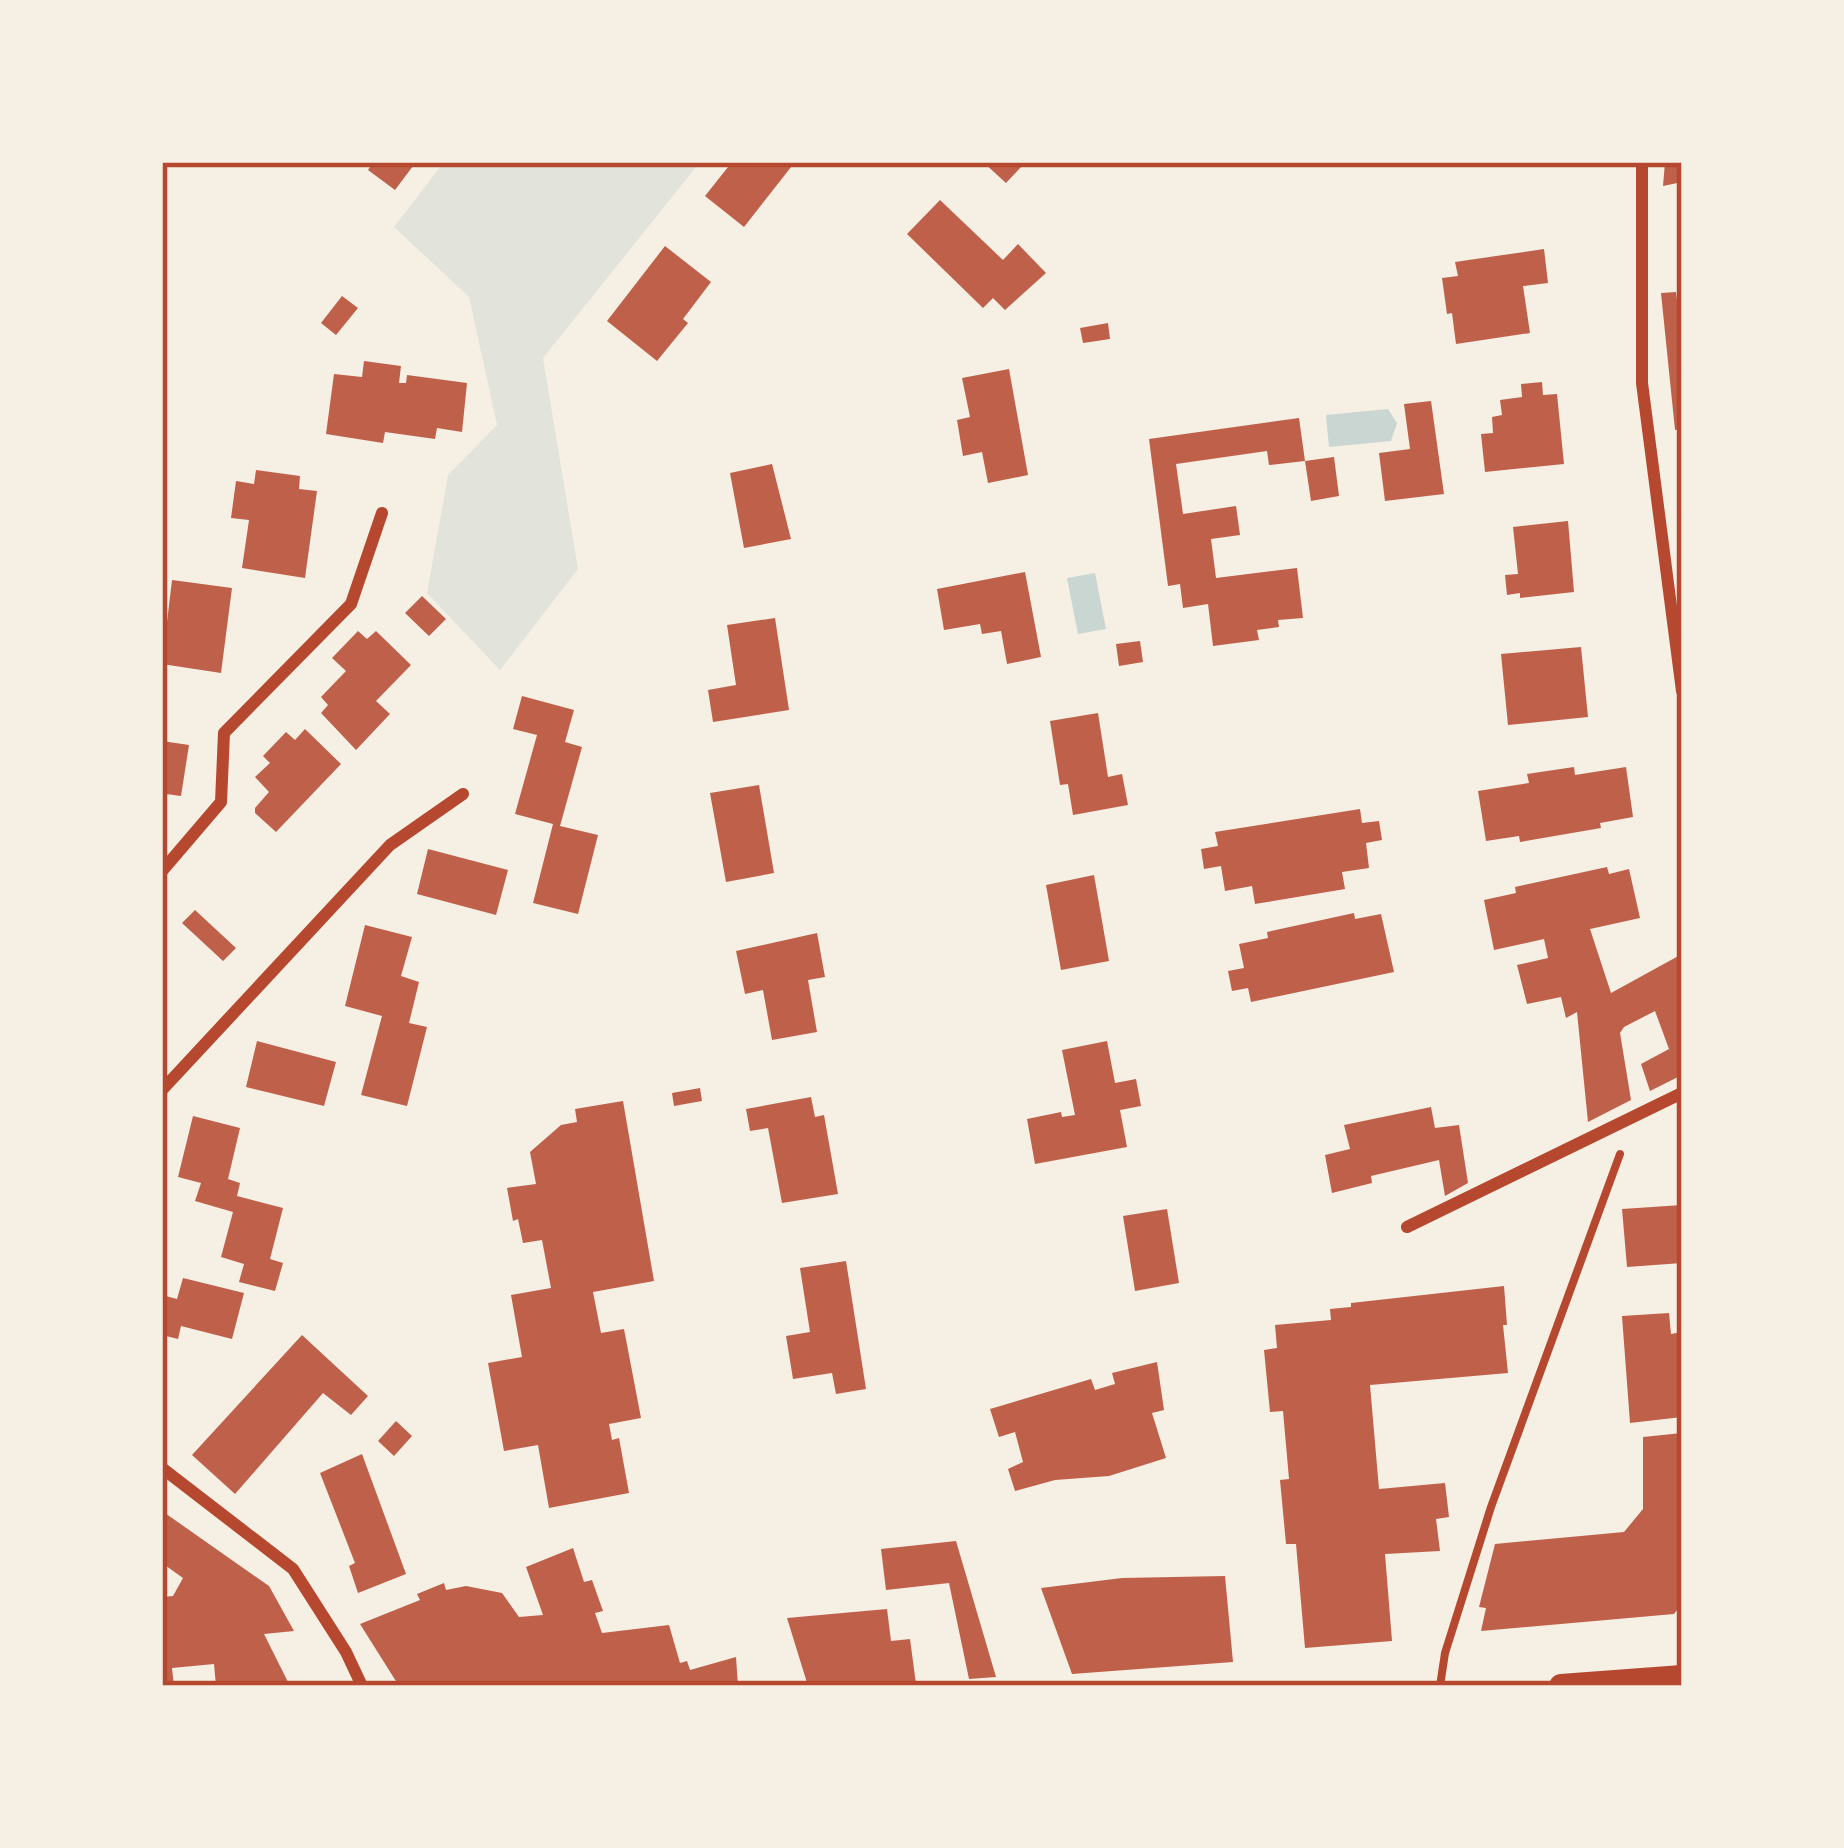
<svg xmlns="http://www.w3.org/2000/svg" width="1844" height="1848" viewBox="0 0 1844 1848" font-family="'PT Sans',sans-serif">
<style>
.green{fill:#e2e4dc}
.water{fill:#c9d6d2}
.building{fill:#bf614a}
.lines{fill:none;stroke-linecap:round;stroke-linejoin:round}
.path{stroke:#b5482f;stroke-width:8}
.minor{stroke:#b5482f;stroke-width:12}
.secondary{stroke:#b5482f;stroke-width:24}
.neatline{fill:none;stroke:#b5482f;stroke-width:4.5}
</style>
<rect width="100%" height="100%" fill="#f6efe4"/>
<path class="green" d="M444,162h256l-157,196 35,211 -78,101 -73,-77 21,-118 49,-50 -28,-128 -75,-70z"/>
<path class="water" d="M1388,409l9,14 -6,18 -62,6 -3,-32z
M1095,573l11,56 -28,5 -11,-56z"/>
<path class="building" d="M373,162h43l-21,28 -27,-20z
M732,162h63l-51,65 -39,-31z
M983,162h33l5,5 -15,16z
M1665,162h17v20l-19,4z
M940,200l63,60 15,-16 28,29 -41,37 -12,-12 -10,10 -76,-74z
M665,246l46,36 -28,37 5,4 -31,38 -50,-40z
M1544,249l4,34 -25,3 7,47 -74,11 -4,-31 -5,1 -5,-36 16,-2 -3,-14z
M1676,292l6,49v88l-7,1 -14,-137z
M342,296l16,12 -22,27 -15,-12z
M1108,323l2,16 -27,4 -3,-15z
M364,361l37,5 -2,17h7l1,-8 60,8 -5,49 -25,-4 -2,11 -50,-7 -2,11 -57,-9 8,-60 28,3z
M1009,369l19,106 -40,8 -6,-31 -19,4 -6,-36 13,-3 -8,-39z
M1542,382l1,13 14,-1 7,70 -79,8 -4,-38 12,-1 -1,-16 10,-2 -2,-15 22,-3 -1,-13z
M1431,401l13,93 -59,7 -6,-48 31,-4 -6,-45z
M1299,418l6,43 -36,4 -2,-14 -91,13 7,50 53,-8 4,29 -29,4 5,39 81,-10 6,50 -25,2 1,7 -22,3 2,10 -46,6 -5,-42 -25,4 -3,-24 -12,2 -19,-147z
M1334,457l5,39 -28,5 -6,-40z
M772,464l19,75 -47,9 -14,-75z
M256,470l44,6 -1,13 18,2 -12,87 -63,-10 7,-48 -18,-2 5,-37 18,3z
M1568,521l6,71 -54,6v-5l-13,2 -2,-20 13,-1 -5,-47z
M1025,572l16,85 -34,7 -6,-33 -19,3 -2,-10 -36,6 -7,-41z
M172,580l60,8 -11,85 -59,-9z
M422,596l24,23 -17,17 -24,-23z
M775,618l14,92 -76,12 -5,-32 28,-5 -9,-60z
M358,631l9,8 9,-8 35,34 -35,36 14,13 -34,36 -35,-37 7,-8 -7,-8 25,-26 -14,-13z
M1140,641l3,21 -24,4 -3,-22z
M1581,647l7,70 -80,8 -7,-71z
M522,696l52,14 -9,32 17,5 -22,79 38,9 -20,79 -45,-11 20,-79 -38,-10 22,-79 -24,-6z
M1098,713l10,64 14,-3 6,31 -55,10 -5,-31 -8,1 -10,-64z
M305,729l36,35 -65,68 -21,-19v-5l14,-16 -14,-15 15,-14 -7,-7 23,-24 9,8z
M162,741l27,4 -8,51 -15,-2 -2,11z
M1574,767l1,8 51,-8 7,50 -33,6 1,5 -81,14 -1,-6 -33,5 -8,-50 51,-8 -2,-9z
M759,785l15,88 -48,9 -16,-89z
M1360,809l2,14 17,-2 3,19 -16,3 3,25 -27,4 3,17 -90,15 -3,-18 -27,5 -4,-25 -17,3 -3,-20 17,-3 -3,-14z
M428,849l80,21 -12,45 -79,-21z
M1607,867l2,7 20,-5 11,49 -50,11 21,64 71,-39v121l-32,16 -9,-27 28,-15 -14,-38 -31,16 -4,6 11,67 -43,22 -11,-110 -11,6 -5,-21 -34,7 -10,-39 31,-7 -4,-19 -50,11 -10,-50 32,-7 -1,-6z
M1094,875l15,86 -48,9 -15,-85z
M195,910l41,38 -13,13 -41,-38z
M1354,913l1,6 26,-5 13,58 -143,30 -3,-14 -16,3 -4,-20 16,-3 -5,-24 29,-6 -1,-6z
M365,925l47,12 -11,39 18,6 -10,41 18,4 -20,79 -46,-11 21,-79 -37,-10z
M817,933l8,44 -17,3 9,52 -45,8 -9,-50 -18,4 -9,-43z
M257,1041l79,21 -12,44 -78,-19z
M1107,1041l8,42 21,-4 5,27 -21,4 7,37 -92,17 -8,-45 34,-7 1,5 13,-2 -13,-65z
M700,1088l2,13 -28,5 -2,-13z
M811,1097l4,20 9,-2 14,79 -56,9 -14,-75 -18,3 -4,-22z
M623,1101l31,180 -61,11 8,41 23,-4 17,89 -32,6 3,16 7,-2 10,55 -80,15 -11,-63 -34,6 -16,-88 34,-6 -11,-62 40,-7 -9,-48 -19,3 -5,-24 -5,2 -6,-33 29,-4 -6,-32 31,-27 16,-3 -2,-13z
M1431,1107l4,21 24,-3 9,58 -23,13 -6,-36 -68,16 1,7 -40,10 -7,-38 25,-6 -6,-24z
M193,1116l47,12 -12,51 12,4 -3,13 46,12 -13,51 13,4 -8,28 -36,-9 5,-18 -23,-7 12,-45 -38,-11 6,-18 -23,-6z
M1682,1205v58l-55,4 -5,-58z
M1167,1209l12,74 -44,8 -12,-75z
M846,1261l20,128 -30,5 -4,-21 -39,6 -7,-43 24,-4 -10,-64z
M183,1278l61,15 -12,46 -51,-13 -3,13 -16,-4v-40l15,4z
M1504,1286l3,39h-4l5,48 -138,12 9,104 66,-6 4,34 -13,2 4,32 -55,3 7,87 -87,7 -9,-104h-10l-6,-64 9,-1 -6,-68 -13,1 -6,-62 13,-2 -2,-23 56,-5 -1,-11 21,-2v-4z
M1669,1313l2,21 10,-2 1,85 -52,6 -8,-107z
M302,1335l66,61 -17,19 -28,-22 -88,101 -43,-39z
M1157,1362l7,48 -12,3 14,45 -57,18 -54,4 -40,11 -7,-22 15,-7 -8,-30 -16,5 -9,-28 101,-30 4,11 20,-6 -3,-11z
M396,1421l16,15 -18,20 -16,-15z
M1682,1433v171l-8,10 -193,17 5,-23 -7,-1 16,-63 129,-12 19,-23v-72z
M362,1454l44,120 -48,19 -9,-27 6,-3 -35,-90z
M162,1511l107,75 25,45 -30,3 26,52h-74l-2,-22 -42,4 2,18h-12v-89l11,-1 10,-18 -21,-15z
M956,1541l40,136 -27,2 -20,-96 -63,7 -5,-41z
M573,1548l11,34 8,-2 11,31 -8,2 7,20 67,-8 11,38 7,-2 3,9 46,-13 2,29h-339l-39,-62 60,-24 -3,-6 27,-11 2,7 20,-4 36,7 17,24 24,-2 -17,-48z
M1225,1576l8,86 -161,12 -31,-86 81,-10z
M887,1609l4,32 19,-2 6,45 -108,2 -21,-68z"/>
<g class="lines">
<path class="path" d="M1440,1686l5,-33 46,-146 129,-353"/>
<path class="minor" d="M1642,162v221l40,308
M162,871l59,-69 3,-69 127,-129 31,-91
M162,1090l228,-245 73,-51
M1407,1227l275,-134
M162,1468l131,101 53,83 16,34"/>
<path class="secondary" d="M1561,1686l121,-9"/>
</g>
<rect width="1844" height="1848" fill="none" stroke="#f6efe4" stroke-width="330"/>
<rect x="165" y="165" width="1514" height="1518" class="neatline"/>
</svg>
